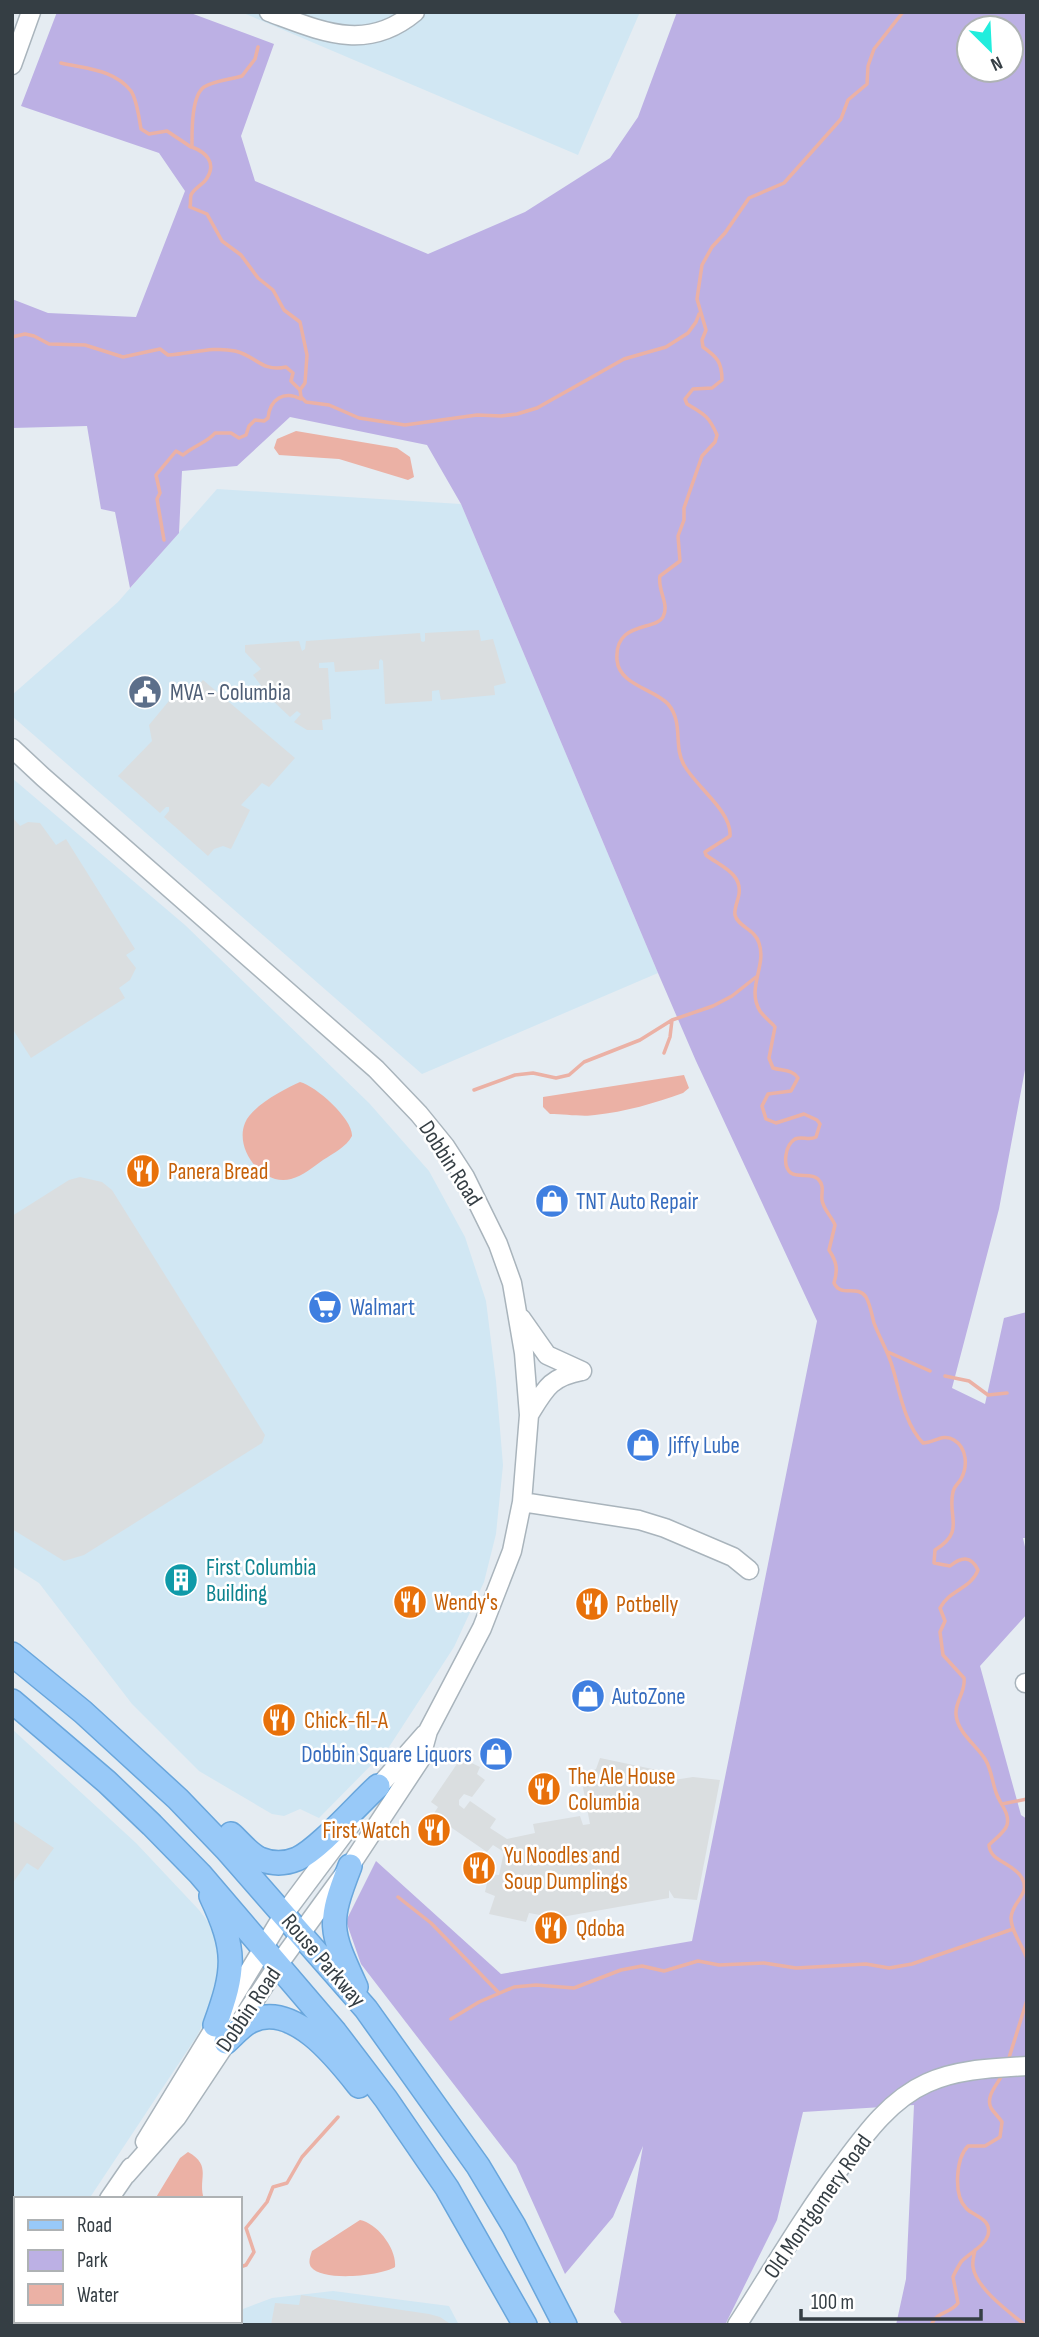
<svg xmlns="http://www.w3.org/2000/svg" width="1039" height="2337" viewBox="0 0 1039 2337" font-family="'Sofia Sans Condensed',sans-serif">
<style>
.commercial{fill:#d1e7f3}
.green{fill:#bcb0e4;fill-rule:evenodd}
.parking{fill:#dadee0}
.water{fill:#ebb1a5}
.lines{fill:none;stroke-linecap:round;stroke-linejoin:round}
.stream{stroke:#ebb1a5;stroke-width:3.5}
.minor-casing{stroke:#a9b4bc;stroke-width:21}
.major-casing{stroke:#69a6dc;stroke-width:26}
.minor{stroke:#fff;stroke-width:18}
.major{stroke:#98c9f8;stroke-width:23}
.labels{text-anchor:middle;stroke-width:5;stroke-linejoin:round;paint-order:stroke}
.service-label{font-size:23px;fill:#4e5e75;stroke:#fff;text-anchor:start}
.street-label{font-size:23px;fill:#353e44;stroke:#fff}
.food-label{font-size:23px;fill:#c56008;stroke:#fff;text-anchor:start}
.shop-label{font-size:23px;fill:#366cbe;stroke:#fff;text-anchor:start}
.culture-label{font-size:23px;fill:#0d838f;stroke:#fff;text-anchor:start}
</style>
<rect width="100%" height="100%" fill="#e5ecf2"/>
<path class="commercial" d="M241,12h399l-62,143z
M217,489l244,15 197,469 -236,101 -410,-358v-21l106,-93z
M12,778l173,147 184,178 60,68 36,66 21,64 10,80 7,84 -7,69 -12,48 -30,65 -65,100 -70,71 -19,-9 -16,7 -12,-2 -73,-43 -67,-67 -93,-121 -27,-17z
M12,1729l124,114 63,67 9,12 11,26 1,26 -9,34 -14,28 -108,163h-73v85l-4,3z
M333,2291l116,15 10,19h-236l4,-4h13v-10l3,-2 29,-11z"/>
<path class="green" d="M57,12h131l86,32 -33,92 14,45 173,73 97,-42 85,-54 28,-41 39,-105h350v1047l-28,150 -47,179 33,16 19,-86 23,-6v226h-4l4,18v58l-47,52 41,149 6,4v506h-131l10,-46 8,-174 -111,7 -26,108 -52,105h-102l-9,-13 29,-166 -30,71 -48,57 -49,-109 -155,-201 -15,-43 30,-60 125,113 191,-33 125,-620 -121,-260 -38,-88 -197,-469 -34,-59 -137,-28 -53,49 -55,5 -3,62 -49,55 -15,-76 -14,-3 -14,-83 -75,2v-129l36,14 88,4 49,-126 -26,-38 -138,-47zM969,28h42v42h-42z"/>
<path class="parking" d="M479,630l2,11 12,-2 13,44 -12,3 1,9 -54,5 -2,-10 -7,1v10l-47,3 -2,-43 -2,-2 -2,2v8l-44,3 -1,-10 -15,1v5h9l3,51 -9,1 1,10h-16l-13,-8 7,-8 -4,-3 -7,6 -18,-17 -19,-25 8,-6 -16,-17v-7l54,-4 3,10 3,-2 1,-8 114,-8 1,8 2,1 2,-1v-8z
M203,680l92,78 -26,29 -7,-4 -21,22 9,5 -19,39 -8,-3 -9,3 -6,7 -44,-39 5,-6v-4h-3l-6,6 -42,-37 34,-35 -3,-16 29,-35 5,4 7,-8 4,3z
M13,818l7,8 8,-4 12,1 16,22 10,-6 69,110 -9,6 10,13 -6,12 -11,8 6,10 -94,60 -19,-30z
M80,1177l22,5 10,8 153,245 -3,8 -178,112 -20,6 -52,-32v-313l57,-36z
M461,1758l19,9 -3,7 8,6 -13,17 -8,-3 -5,6v5l5,4 6,-8 26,18 -6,9 17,11 28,-6 -2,-9 47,-8 3,9 7,-1 -9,-47 15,-8 4,-11 62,13 -1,11 32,-5 27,3 -23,120 -23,-2 -5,-8v8l-113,20 -27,-5 -3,9 -37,-8 6,-18 -10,-4 4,-18 10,1 5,-23 -11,-7 -6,7 -54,-37 5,-8 -7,-5z
M12,1820l42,28 -16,22 -11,-7 -15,21z
M301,2295l128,19 11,3 12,8h-181l4,-22 24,2z"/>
<path class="water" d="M296,431l101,17 13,9 4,20 -6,3 -69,-21 -60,-4 -5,-7 3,-9z
M684,1075l5,13 -6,5c-28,10 -58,19 -88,22 -12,2 -31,-1 -45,-1l-7,-7v-10z
M300,1082c16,4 53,37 52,54 -6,11 -18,17 -29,24 -10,7 -20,16 -32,19 -28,8 -57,-30 -46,-56 7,-17 39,-34 55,-41z
M188,2152c25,14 9,27 16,47h-49l25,-41z
M360,2220c17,3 37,29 35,47 -14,9 -73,15 -84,0 -3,-5 -1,-10 1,-16z"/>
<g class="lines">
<path class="stream" d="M903,12l-29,37 -6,17 -1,18 -19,16 -7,19 -57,64 -35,15 -24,35 -13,14 -10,18 -5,34 9,31 -4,10 1,7c14,10 19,15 19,33l-10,8 -19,1 -8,10 2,5c17,10 22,12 30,31l-2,7 -13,14 -18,52v12l-6,16 2,25 -20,15c-3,14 10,28 3,41 -8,14 -49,4 -46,43 2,25 37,29 51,44 16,19 5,42 16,61 12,22 48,46 46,71l-25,16 1,3c14,11 36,18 33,39 -1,7 -5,14 -4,21 3,12 20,14 24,28 8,23 -13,45 1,68 4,6 11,11 15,16l-6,31 4,10c9,3 19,1 25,10l-7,13 -23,3 -6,12 4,13 10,4 28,-9 13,6 3,4 -4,13c-7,4 -13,-1 -21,2 -10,6 -13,27 -4,34 8,5 20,0 27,6 7,7 3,14 4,21 1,9 10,17 13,25l-6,25c8,12 9,20 5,33 7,15 23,1 32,14 4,7 6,18 8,26 6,16 15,30 19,46 7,24 12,56 30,74 11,0 20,-10 31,-3 13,8 14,26 7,39 -3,5 -7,7 -8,13 -6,25 13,39 -18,58l-1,13 16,3c11,-9 21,-11 28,4 -7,19 -29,20 -38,38l5,13 -5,11 3,23 21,23c2,14 -9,23 -8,36 1,18 20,31 29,45 7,11 7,24 12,36 4,10 13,19 10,30 -2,7 -12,14 -18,20 1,17 24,17 33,33 9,17 -10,23 -11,40 0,14 12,28 16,41
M258,47l-3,12 -13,17c-10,3 -29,5 -38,11 -13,9 -12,46 -12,60 13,5 25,15 15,31 -3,6 -13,10 -16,17 -1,4 0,8 -1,12l17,7 15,27 19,14 17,23 15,12 11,20 16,12 7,33 -2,28 -5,7
M61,63c25,6 53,6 70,28 6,9 8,27 10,38l8,5 18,-3 24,16
M12,337l13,-3 9,2 15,8 36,1 38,12 37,-8 8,6c22,-1 45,-9 67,-4 22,5 25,21 51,16l7,6 -2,8 9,9 1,7 5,5 23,3 30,13 46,7 72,-10 24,1 16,-2 20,-6 87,-49 42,-12 22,-14 8,-11 3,-8
M164,540l-7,-41 3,-6 -4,-18 20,-24 7,4c10,-9 25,-13 32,-22h16l8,5 7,-3 3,-9 6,-6 9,1 4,-3c2,-19 16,-28 33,-19
M664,1053l6,-16 2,-17
M474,1090l41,-15 18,-2 23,5 13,-3 15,-13 56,-22 32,-20 41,-14 19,-10 24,-19
M888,1352l42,19
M945,1376l24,5 19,14 19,-2
M1002,1804l25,-5
M398,1897l33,26 68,70
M451,2019l28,-17 35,-15 22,-2 38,3 47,-18 21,-4 22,5 34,-10 21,4 45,-2 32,5 70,-4 23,4 23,-4 101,-35
M1008,2061l19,-61
M975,2250c-1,5 -3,12 -2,17 3,21 36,45 52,58
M240,2267l6,-2 8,-13 -8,-24 21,-26 6,-15 14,-4 15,-26 36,-40
M124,2325l4,-4
M931,2325c6,-14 19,-11 27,-22l-5,-26c2,-5 5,-10 8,-15 8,-9 23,-15 27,-27 4,-17 -14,-18 -22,-27 -13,-13 -10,-50 2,-62h17l15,-9 2,-15c-3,-5 -8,-9 -11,-14 -6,-12 7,-24 11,-33"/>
<g class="minor-casing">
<path id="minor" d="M269,12c52,19 97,41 146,0
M12,65l19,-53
M12,748l31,29 333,292 43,45 26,32 20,31 33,67 14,39 12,70 5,62 -7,87 -10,49 -30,77 -54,103 -8,29 -70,106 -72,99 -101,152 -51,58
M521,1318l26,37 35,16
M529,1415c16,-26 21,-38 53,-44
M522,1502l117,18 26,8 68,29 16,13
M1025,1683h2
M372,1794l53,-60
M145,2142l139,-228 68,-91
M109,2199l22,-32
M12,2313l4,-3
M737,2325c35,-54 67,-110 106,-161 23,-31 48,-65 84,-81 30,-14 67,-15 100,-17"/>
</g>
<g class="major-casing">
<path id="major" d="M12,1654l71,58 95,87 48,50 140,160 112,157 36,60 51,99
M12,1701l95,81 45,43 48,49 135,158 51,67 61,89 78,137
M231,1834c9,8 18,20 29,25 12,5 25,5 37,0 22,-10 61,-55 81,-73
M350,1866c-23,59 -20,64 6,121
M211,1896c26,55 24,74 4,129
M226,2042c8,-7 15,-16 25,-21 42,-20 86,37 108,65"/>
</g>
<use href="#minor" class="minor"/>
<use href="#major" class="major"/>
</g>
<defs>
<g id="civic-disc" transform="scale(1.75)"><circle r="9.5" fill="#5c6f8a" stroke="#fff"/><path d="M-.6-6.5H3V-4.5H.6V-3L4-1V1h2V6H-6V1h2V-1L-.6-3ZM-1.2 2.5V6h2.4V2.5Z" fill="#fff"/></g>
<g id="restaurant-disc" transform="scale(1.75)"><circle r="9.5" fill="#e8710a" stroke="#fff"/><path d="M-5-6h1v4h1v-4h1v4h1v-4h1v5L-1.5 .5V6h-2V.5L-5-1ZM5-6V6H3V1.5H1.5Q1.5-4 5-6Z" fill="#fff"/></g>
<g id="shop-disc" transform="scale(1.75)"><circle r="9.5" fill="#3f7fe0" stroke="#fff"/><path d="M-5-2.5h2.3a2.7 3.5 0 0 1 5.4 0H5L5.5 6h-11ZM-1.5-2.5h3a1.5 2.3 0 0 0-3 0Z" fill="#fff"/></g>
<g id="supermarket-disc" transform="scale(1.75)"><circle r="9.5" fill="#3f7fe0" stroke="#fff"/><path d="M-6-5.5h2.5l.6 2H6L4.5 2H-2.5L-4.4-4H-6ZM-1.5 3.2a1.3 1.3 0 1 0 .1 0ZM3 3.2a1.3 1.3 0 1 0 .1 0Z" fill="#fff"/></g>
<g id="building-disc" transform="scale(1.75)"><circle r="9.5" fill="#0f9aa8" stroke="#fff"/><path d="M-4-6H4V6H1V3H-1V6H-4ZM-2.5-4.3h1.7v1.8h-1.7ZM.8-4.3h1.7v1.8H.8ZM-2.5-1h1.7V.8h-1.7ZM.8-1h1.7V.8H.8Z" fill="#fff"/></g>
</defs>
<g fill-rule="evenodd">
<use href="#civic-disc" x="145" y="692"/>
<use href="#restaurant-disc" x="143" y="1171"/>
<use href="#shop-disc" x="552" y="1201"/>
<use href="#supermarket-disc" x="325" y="1307"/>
<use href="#shop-disc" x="643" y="1445"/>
<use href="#building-disc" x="181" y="1580"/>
<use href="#restaurant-disc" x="410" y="1602"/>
<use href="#restaurant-disc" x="592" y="1604"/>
<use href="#shop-disc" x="588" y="1696"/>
<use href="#restaurant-disc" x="279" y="1720"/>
<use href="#shop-disc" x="496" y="1754"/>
<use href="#restaurant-disc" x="544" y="1789"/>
<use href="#restaurant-disc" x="434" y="1830"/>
<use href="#restaurant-disc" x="479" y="1868"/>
<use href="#restaurant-disc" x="551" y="1928"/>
</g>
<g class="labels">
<g class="service-label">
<text x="170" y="700">MVA - Columbia</text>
</g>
<g class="street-label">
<text transform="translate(451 1163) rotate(57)" y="8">Dobbin Road</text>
<text transform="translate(324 1960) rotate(49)" y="8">Rouse Parkway</text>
<text transform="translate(248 2009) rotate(-56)" y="8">Dobbin Road</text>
<text transform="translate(817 2206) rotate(-55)" y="8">Old Montgomery Road</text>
</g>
<g class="food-label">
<text x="168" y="1179">Panera Bread</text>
<text x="434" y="1610">Wendy's</text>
<text x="616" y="1612">Potbelly</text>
<text x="304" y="1728">Chick-fil-A</text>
<text x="568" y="1784">The Ale House<tspan x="568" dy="26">Columbia</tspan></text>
<text x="410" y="1838" text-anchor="end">First Watch</text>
<text x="504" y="1863">Yu Noodles and<tspan x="504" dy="26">Soup Dumplings</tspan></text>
<text x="576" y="1936">Qdoba</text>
</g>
<g class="shop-label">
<text x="576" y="1209">TNT Auto Repair</text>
<text x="350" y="1315">Walmart</text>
<text x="668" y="1453">Jiffy Lube</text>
<text x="612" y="1704">AutoZone</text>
<text x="472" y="1762" text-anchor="end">Dobbin Square Liquors</text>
</g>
<g class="culture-label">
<text x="206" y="1575">First Columbia<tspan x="206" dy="26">Building</tspan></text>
</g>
</g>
<rect width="1039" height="2337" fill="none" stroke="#353e44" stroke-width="28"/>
<rect x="14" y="2197" width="228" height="126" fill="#ffffff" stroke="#aeb2b4" stroke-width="2"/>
<rect x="28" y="2220" width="35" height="10" fill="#98c9f8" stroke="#aeb2b4" stroke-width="2"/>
<text x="77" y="2232" font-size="21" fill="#353e44">Road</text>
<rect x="28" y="2250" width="35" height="21" fill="#bcb0e4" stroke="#aeb2b4" stroke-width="2"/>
<text x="77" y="2267" font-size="21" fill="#353e44">Park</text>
<rect x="28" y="2284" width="35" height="21" fill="#ebb1a5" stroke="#aeb2b4" stroke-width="2"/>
<text x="77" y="2302" font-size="21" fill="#353e44">Water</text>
<g transform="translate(990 49) rotate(156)"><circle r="33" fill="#ffffff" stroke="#aeb2b4" stroke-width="2"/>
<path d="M0-5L12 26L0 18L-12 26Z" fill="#21eddd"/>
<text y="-10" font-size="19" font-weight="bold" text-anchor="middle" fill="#353e44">N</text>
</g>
<path d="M801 2309v10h180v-10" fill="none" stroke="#353e44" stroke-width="3.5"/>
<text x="811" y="2309" font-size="21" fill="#353e44" stroke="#ffffff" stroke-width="5" paint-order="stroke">100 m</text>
</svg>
